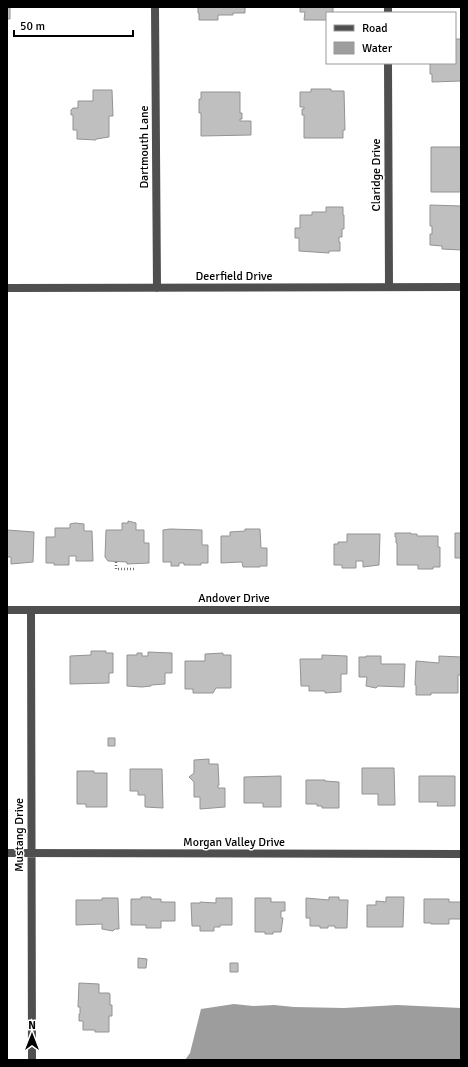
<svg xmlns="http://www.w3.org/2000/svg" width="468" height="1067" viewBox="0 0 468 1067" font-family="Signika,sans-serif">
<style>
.water{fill:#9d9d9d}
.building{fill:#bfbfbf;stroke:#939393}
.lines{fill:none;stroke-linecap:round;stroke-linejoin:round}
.path{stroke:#717171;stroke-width:2.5;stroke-dasharray:1 2;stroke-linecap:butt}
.minor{stroke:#4f4f4f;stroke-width:8}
.labels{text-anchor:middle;stroke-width:3;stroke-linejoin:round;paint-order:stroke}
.street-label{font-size:12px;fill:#000;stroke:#fff}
</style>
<rect width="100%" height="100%" fill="#fff"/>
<path class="water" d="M234,1004l19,2 21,-1 20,2 50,1 53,-3 64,3v52h-276l5,-7 11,-44z"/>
<path class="building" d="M7,7h3v12h-3z
M198,7h47v6h-12v2h-15v5h-19v-7h-1z
M300,7h33v5l-6,1v7h-23l1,-8h-5z
M455,39h6v42l-29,1v-8h-2v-11h25z
M311,89h20v2h13l1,39h-2v8h-39v-23h-2v-6h2v-2h-4v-15h11z
M93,90h19l1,26h-4v21l-13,2v1l-19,-1v-9h-4v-15h-2v-5l2,-2h5v-7h15z
M201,92h39v21h2v6h-2v2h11v14l-50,1v-23h-2v-14h2z
M431,147h30v45h-30z
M430,205l31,1v44l-19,-1v-3l-12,-1v-11h2v-8h-2z
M326,207h17v8h1v14h-2v8h-3v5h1v9h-11v2l-30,-2v-13h-4v-10h5v-13h12v-3h14z
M128,521l8,2v7h8v13h5v20l-22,1v-2l-19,-1 -3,-4 1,-27h16v-7h6z
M75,523l9,1v7h8l1,30h-17v-5h-7v9h-15v-2h-8v-26h9v-9h15v-4z
M170,529l32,1v15h6v18h-7v2h-17v-2h-5v3h-8v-4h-8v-32z
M245,529h15l1,19h6v18h-7v1h-17l-1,-5 -21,1v-27h9v-4l15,-1z
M7,530l27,2 -1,30 -22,2v-7h-4z
M395,533h16v1h6v2h21v11h2v20h-7v2h-15v-4h-21v-22h-1v-6h-1z
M455,533h6v25h-6z
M347,534h33l-1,31 -16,2v-6h-7v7h-14v-3h-8v-21h4v-2h9z
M91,651h15v2h7v20h-4v10l-39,1v-28l21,-1z
M148,652l24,1v20h-7v11l-14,1v1l-9,1 -15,-1v-31h10v-2h5v3h6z
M223,653v2h8v33h-15l-3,5h-20v-4h-8v-28h20v-7z
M322,655l25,1v18h-6v18h-1l-15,1v-2h-16v-5h-8l-1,-27h22z
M366,656h15v8h24l-1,23 -26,-1 -2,2 -10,-2 1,-9h-8v-20h7z
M439,656l22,1v18h-3v18h-27v2h-15v-10h-1l1,-24 23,2z
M108,738h7v8h-7z
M209,759v5h9l1,21h-1v3h7v19l-25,2v-12h-6v-15l-5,-5 5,-4v-13z
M362,768h32l1,37h-17v-11h-16z
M130,769h32l1,39 -18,-1v-12h-7v-4h-8z
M77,771h17v2h13v34h-21v-3h-9z
M281,776v31h-18v-4h-19v-26z
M419,776h36v30h-18l1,-4h-19z
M306,780h19v1l14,1v26h-17v-2h-5v-2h-11z
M141,897h10v2h10v3h14v19h-14v7h-15v-3h-15v-26h10z
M329,897h10v3h9l-1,28h-12v-2h-7v2h-8v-2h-10v-8h-4v-20l23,2z
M386,897h18l-1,30h-36v-22h9v-4l10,1z
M102,898h16l1,31h-4l-2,2 -11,-2v-5l-26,1v-25h26z
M216,898h16v27h-12v2h-6v4h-14v-5h-8l-1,-23h9v-1l16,1z
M255,898h16v4h14v9h-4v7h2l-2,14h-8v2h-8v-2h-10z
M424,899h25v3h12v17h-12v5h-18v-1h-7z
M138,958l9,1 -1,9h-8z
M230,963h8v9h-8z
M79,983l20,1v9h10l1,1v11h2v11h-3v16h-14v-2h-12v-9h-4v-7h1v-7h-2z"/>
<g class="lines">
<path class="path" d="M116,562v7h18"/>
<path class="minor" d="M155,7l2,281
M388,7v6
M388,63l1,224
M7,288l454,-1
M7,610h454
M31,610l1,450
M7,853l454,1"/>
</g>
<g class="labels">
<g class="street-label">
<text transform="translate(144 147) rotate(-90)" y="4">Dartmouth Lane</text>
<text transform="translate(376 175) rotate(-90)" y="4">Claridge Drive</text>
<text x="234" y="280">Deerfield Drive</text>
<text x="234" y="602">Andover Drive</text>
<text transform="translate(19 835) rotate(-90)" y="4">Mustang Drive</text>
<text x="234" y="846">Morgan Valley Drive</text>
</g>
</g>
<rect width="468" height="1067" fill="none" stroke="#000000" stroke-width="16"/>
<rect x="326" y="12" width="130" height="52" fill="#ffffff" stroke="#999999"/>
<rect x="334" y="25" width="20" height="6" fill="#4f4f4f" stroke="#999999"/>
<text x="362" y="32" font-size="12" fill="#000000">Road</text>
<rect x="334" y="42" width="20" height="12" fill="#9d9d9d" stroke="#999999"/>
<text x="362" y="52" font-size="12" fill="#000000">Water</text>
<g transform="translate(32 1035)" stroke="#ffffff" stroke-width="3" paint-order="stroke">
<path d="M0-3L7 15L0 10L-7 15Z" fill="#000000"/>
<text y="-6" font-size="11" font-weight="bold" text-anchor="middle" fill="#000000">N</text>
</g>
<path d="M14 30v6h119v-6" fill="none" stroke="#000000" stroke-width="2"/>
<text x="20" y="30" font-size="12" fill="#000000" stroke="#ffffff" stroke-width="3" paint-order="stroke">50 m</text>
</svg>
